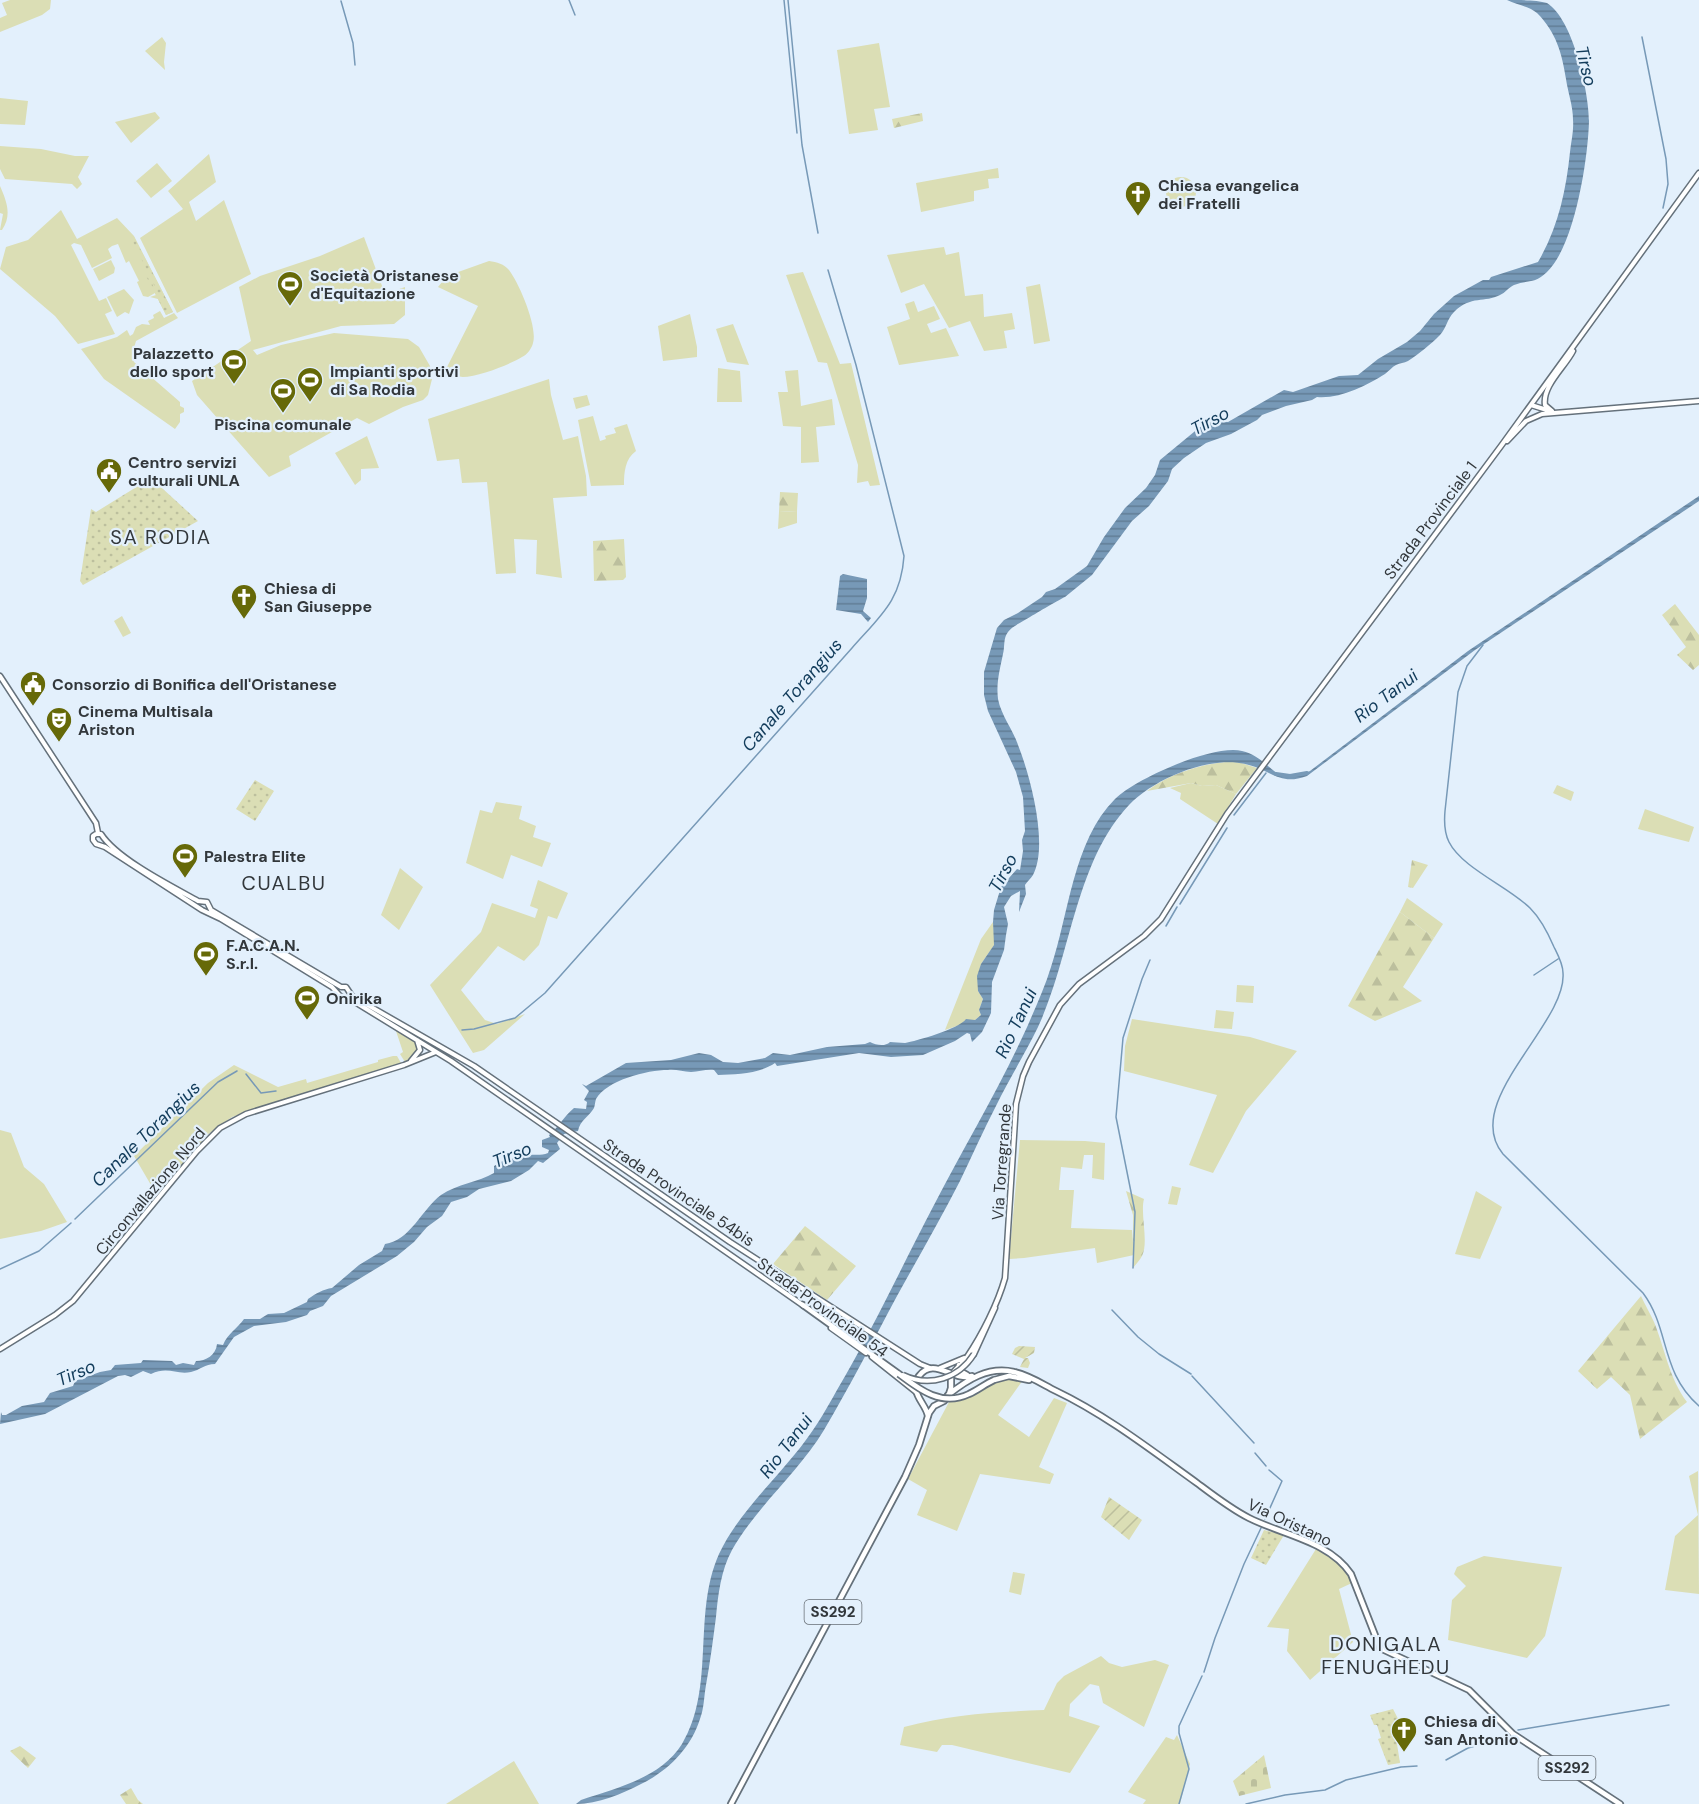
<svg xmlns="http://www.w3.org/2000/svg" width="1699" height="1804" viewBox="0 0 1699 1804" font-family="'DM Sans',sans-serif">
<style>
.grass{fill:#dbdeb5}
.forest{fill:url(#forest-firs)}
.cemetery{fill:url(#cemetery-stones)}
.park{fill:url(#park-dots)}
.garden{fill:url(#garden-furrows)}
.water{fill:url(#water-rules)}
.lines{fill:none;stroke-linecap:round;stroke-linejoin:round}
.stream{stroke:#7799b7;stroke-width:1.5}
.canal{stroke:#7799b7;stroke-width:4}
.secondary-casing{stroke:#65717b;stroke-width:7}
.primary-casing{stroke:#65717b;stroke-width:8}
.secondary{stroke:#fff;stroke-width:4}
.primary{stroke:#fff;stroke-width:4.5}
.secondary-bridge-casing{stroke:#65717b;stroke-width:7;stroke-linecap:butt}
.primary-bridge-casing{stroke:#65717b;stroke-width:8;stroke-linecap:butt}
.secondary-bridge{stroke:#fff;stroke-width:4}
.primary-bridge{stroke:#fff;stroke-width:4.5}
.labels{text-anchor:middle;stroke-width:4.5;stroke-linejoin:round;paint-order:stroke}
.shield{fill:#e3f0fc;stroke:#676e75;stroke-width:1.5}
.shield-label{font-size:15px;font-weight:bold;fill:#32373b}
.poi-label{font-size:16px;font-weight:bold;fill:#32373b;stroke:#e3f0fc;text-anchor:start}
.street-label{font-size:16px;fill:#32373b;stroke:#e3f0fc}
.water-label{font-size:18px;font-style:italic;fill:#123c5b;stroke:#e3f0fc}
.quarter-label{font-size:20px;letter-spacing:1.5px;fill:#32373b;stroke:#e3f0fc}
</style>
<defs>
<pattern id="forest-firs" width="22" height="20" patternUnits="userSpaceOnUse" patternTransform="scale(1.5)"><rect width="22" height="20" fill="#dbdeb5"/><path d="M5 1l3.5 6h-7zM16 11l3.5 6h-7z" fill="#bcbf9d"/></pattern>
<pattern id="cemetery-stones" width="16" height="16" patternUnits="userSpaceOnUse" patternTransform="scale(1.5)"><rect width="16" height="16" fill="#dbdeb5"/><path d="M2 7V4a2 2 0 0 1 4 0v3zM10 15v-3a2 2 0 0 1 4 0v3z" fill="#bcbf9d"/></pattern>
<pattern id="park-dots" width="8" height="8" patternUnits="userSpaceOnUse" patternTransform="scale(1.5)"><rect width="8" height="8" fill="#dbdeb5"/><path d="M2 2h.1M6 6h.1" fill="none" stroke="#bcbf9d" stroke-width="1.8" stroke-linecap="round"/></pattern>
<pattern id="garden-furrows" width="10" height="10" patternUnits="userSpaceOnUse" patternTransform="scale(1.5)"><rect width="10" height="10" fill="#dbdeb5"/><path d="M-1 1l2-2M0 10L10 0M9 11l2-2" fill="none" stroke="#bcbf9d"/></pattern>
<pattern id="water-rules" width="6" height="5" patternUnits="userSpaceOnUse" patternTransform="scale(1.5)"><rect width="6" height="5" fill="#7799b7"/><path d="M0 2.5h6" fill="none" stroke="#627e96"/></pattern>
</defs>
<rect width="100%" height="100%" fill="#e3f0fc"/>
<path class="grass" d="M10,0h41l-1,9 -8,6 -42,17v-14l7,-3 -5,-12z
M162,37l4,6 -2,19 1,8 -20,-19z
M879,43l11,64 -16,2 4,21 -29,4 -12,-84z
M0,98l28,3 -3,24 -25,-1z
M155,112l5,6 -29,25 -16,-21z
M0,146l41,3 34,7h14l-11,21 4,7 -5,5 -5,-5 -67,-5 -5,-10z
M209,154l7,28 -27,20 7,19 28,-21 27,74 -74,39 -37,-75 43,-29 -15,-18z
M157,163l15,18 -21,17 -15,-17z
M998,168l1,10 -11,1 1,9 -15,3v10l-53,11 -5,-29z
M1166 192a15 15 0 1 1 30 0a15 15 0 1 1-30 0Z
M0,186c7,16 12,29 2,44h-2l3,-16 -3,-1z
M61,210l16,29 40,-21 17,18 39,76 -7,3 -8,-16 -8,-2 6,-2 -1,-2 -7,4 -5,-1 -6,-14 2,-1 -10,-20 -3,2 -8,-19 -6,2 -4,3 4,9 -20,10 -11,-23 -7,-2 -3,2 28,56 7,-3 6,13 -7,3 10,20 -37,10 -23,-28 -55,-47 6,-22 22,-7z
M364,237l21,57 20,-7v28l-11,9 -53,2 -88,24 4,5 24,-10 53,-12 74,6 11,8 11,19 2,13 -4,16 -5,5 -20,7 -34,17 -12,-6 -68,38 2,10 -22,11 -72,-82 -5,-14 59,-40 -12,-54 21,-11 60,-20z
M944,247l2,8 13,-3 6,44 18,-2 1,23 28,-4 3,16 -11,2 3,17 -23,3 -14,-30 -21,7 -25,-44 -23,9 -14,-38z
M111,260l4,8 -1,5 -15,8 -6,-12z
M489,261c8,1 15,3 20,9 10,13 29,57 24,73 -1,5 -6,12 -11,14 -11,7 -53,24 -65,19 -5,-2 -7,-6 -10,-9l31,-61 -40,-19 9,-11z
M803,272l37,92 11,-1 29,122 -10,1 -2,-5 -11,2 1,-18 -31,-102 -9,-1 -32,-87z
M1040,284l10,57 -16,3 -8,-57z
M124,289l10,11 -5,14 -4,-2 -8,5 -10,-20z
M914,301l4,11 16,-6 6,13 -13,5 4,9 15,-5 13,28 -60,9 -12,-38 23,-8 -5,-15z
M160,311l4,7 10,-5 4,5 -42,23 -4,14 2,7 46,40v4l4,2v4l-4,2v8l-5,7 -71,-50 -23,-30 36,-12 10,-7 3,6 3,-2 3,-7 6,-3 8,1 -2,-4 6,-3 -1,-3z
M690,314l7,33v10l-34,4 -5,-35z
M733,324l16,41 -22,-3 -11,-33z
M718,368l22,3 2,31h-25z
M798,370l3,36 31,-7 3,26 -19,2 3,35 -18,1v-36l-18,-1 -5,-34h10l-3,-21z
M549,379l2,16 12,45 15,-4 8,40 1,20 -34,2 9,80 -26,-4 1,-34 -23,-1 2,34 -20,1 -9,-92 -25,1 -3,-24 -22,2 -9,-42z
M587,395l3,10 -14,4 -3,-11z
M593,416l7,25 6,-2 -1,-3 11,-3 -2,-5 13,-4 9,27c-11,8 -12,21 -12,34l-33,1 -13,-66z
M367,436l12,32 -18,1v11l-6,5 -20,-32z
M797,511v12l-19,6 1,-17z
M122,616l9,17 -8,4 -9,-16z
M1191,783l11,3 14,-1 20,9 -18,30 -38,-25 1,-6 -11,-5z
M1557,785l17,7 -3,9 -18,-8z
M496,802l26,4 -3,13 17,7 -3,11 18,6 -9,24 -31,-12 -8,24 -37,-16 14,-53 12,3z
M1645,809l49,18 -5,15 -51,-13z
M400,868l23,19 -24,43 -18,-15z
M538,880l30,13 -11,26 -9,-3 -9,29 -15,16 -26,-15 -37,44 24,30 12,4 28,-10 -41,36 -11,3 -43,-68 51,-53 11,-29 43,15 3,-9 -8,-3z
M1407,898l36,26 -9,14 -34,-26z
M993,922l2,22 -14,20 -2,17 -1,10 5,8 -4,11 2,5 -6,5 -30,10 36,-91z
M1237,985l17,1 -1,17 -17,-1z
M1216,1010l18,2 -2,17 -18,-1z
M1132,1019l118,18 47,14 -51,60 -33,62 -24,-8 28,-70 -93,-24 1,-25z
M395,1028l20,12 3,9 -10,12 -3,1 -5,-8 3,-2z
M393,1056h4l4,7 -169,54 -25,18 -49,62 -24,-41 74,-73 26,-18 44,22 28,-8 1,4 71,-21v-2z
M0,1130l11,3 13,34 20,17 23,38 -26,9 -41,8z
M1020,1140l65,1 20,2 -1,37 -12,-2 1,-23h-9l-2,14 -21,-2 -2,23h15l-3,38 61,2 2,25 -37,8 -2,-15 -71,10 -15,1z
M1172,1186l9,2 -4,17 -9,-1z
M1476,1191l26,16 -22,52 -25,-5z
M1006,1377l17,3 -25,35 31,22 25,-39 13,5 -28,64 15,7 -4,10 -70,-10 -23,57 -40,-16 10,-25 -19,-11 41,-77 24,-6z
M1698,1471l1,123 -34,-4 10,-54 23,-21 -9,-39z
M1316,1549c16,10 28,15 36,34l-13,6 14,53 -43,38 -23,-29 2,-22 -22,-2z
M1484,1556l78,11 -17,69 -18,22 -79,-18 4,-40 14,-14 -12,-12 3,-7z
M1013,1572l12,2 -4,21 -12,-3z
M1101,1656l8,7 13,4 33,-7 14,5 -25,62 -41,-24 -4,-17 -9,-2 -20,20 -1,12 31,10 -30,47 -118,-28h-10l-5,7 -37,-7 4,-18c47,-13 92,-15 140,-17l13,-27 7,-7z
M1177,1735l13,29 -10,40h-37l3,-4 -18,-8 38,-55 8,3z
M514,1761l25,43h-93z"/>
<path class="forest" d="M922,113l1,8 -29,7 -2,-9z
M780,492l18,1 -1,18 -18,1z
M624,539l2,38 -3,3 -29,1 -1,-40z
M1675,604l24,31v30l-6,5 -16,-15 9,-8 -24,-32z
M1235,761l22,7 -21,26 -20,-9 -14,1 -11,-3 -44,8c25,-19 58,-28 88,-30z
M1412,860l16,5 -15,23 -5,-1z
M1400,912l34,26 -31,49 19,14 -47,20 -27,-15z
M1126,1191l18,8c-4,15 5,43 -2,57 -2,4 -6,8 -9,12v-53z
M805,1226l51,40 -29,34 -54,-36z
M1641,1296c4,9 9,17 13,26 11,27 15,56 33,80l-47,37 -10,-44 -19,-18 -14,12 -19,-18z
M20,1746l16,12 -8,10 -18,-17z
M131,1788l7,12 5,4h-17l-6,-9z"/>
<path class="cemetery" d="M1264,1755l7,33 -32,8 -6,-15z"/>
<path class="park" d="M134,237l39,75 -7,3 -26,-51 2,-1 13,27 1,-1 -25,-51z
M151,478l47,43 -115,64 -3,-4 11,-72 5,3z
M255,780l19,11 -19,30 -19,-12z
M1264,1530l20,5 -18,30 -15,-7z
M1393,1709l17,33 -13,2 3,19 -12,2 -10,-26 3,-1 -4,-13h-3l-4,-10z"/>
<path class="garden" d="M1019,1346l16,1 -1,6 -9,5h3l2,5 -2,5 -8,-1 4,-8 -12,-5 3,-6z
M1109,1497l33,23 -13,20 -28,-23z"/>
<path class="water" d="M1507,0c12,0 30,0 40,3 26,16 42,89 42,118 -1,38 -14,124 -42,151 -12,12 -20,8 -33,13 -5,2 -9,8 -14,10 -15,8 -29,0 -46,17 -7,7 -8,17 -14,23 -9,9 -21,19 -32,26 -4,2 -8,2 -12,4 -4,2 -7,6 -11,9 -19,12 -45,25 -68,23l-5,3 -26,6 -24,9 -5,5 -26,14 -25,9 -22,15 -12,11 -4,12 -19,25 -17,15 -40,54 -27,22c-3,1 -30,17 -35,20 -6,4 -18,9 -22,15 -5,6 -3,15 -5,22 -3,15 -7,29 -5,45 3,16 15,31 20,46 12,30 31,100 15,130 -2,3 -6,7 -8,10l1,9 -7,18 1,-21 -9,5 -7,11 4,17 -2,11 -2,15 -12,32 -1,31 -9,19 -10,10 -2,-8 -3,-1 -12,8 -32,14 -32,2 -32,-4 -82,13 -2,-3c-16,11 -39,11 -57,12l-4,-5c-8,-1 -15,2 -23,2 -8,0 -15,-3 -23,-2 -21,0 -61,10 -72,29 -1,3 -1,6 -2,9 -5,9 -14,12 -16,23l-14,3 -7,9 3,6 -17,14 -5,-2 -9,9 -18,11 -32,8 -12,8 -16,5 -9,14 -15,11 -13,15 -17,14 -66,40 -8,10 -13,5 -3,4 -21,7 -32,4 -20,11 -19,27c-10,0 -15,6 -24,8 -15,3 -23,-6 -40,2l-8,-3 -12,6 -6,-2 -7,1 -73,38 -45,10 1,-12 1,3h4l16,-9 22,-4 6,-9 23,-7 2,-5 25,-9 11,-2 4,-5 26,-2 2,-3 29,1 4,4 7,-2 11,2 2,-4c10,0 20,-6 21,-17l6,1c5,-12 14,-16 21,-26h16l8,-5 16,-1 23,-11 1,-3c7,-5 16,-10 24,-11l27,-23 23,-14 3,-7c25,-3 37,-35 56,-49 16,-11 38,-13 53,-22v-7l12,-7 12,-1 1,-3c10,-2 19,2 29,-2l1,-3 -7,-3v-7l8,-3 -1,-2c10,-8 15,-19 25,-27l12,1 1,-7 -3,-2 5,-9 -7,-7 4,2 40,-23 45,-3 28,-7 12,2 12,7 15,1 27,-5 8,-5 17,2 37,-8 38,-3 5,-2c6,3 15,5 20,0 4,0 10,1 15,1 11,-2 54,-14 61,-24l9,1 6,-5 -2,-5 4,-11 -5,-8 -1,-15 4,-12 13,-19 -1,-23 1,-12 7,-23 16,-18 3,1 3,-19 -1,-11 3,-9 -2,-34 -7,-25 -28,-61 -4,-16v-23l13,-44 7,-8 14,-7 24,-16 4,-5 9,-3 32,-23 17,-29 21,-29 21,-20 9,-13 5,-15 40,-33 16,-7 12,2 56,-32 9,2 46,-16 19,-1 20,-16 29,-17 13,-11 14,-17 20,-18 29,-16h6l2,-3 47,-15c20,-34 28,-71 32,-110 1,-10 4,-21 3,-32 0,-14 -5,-27 -7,-41 -4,-26 -10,-47 -29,-66 -8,-7 -20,-8 -30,-13z
M1699,496v5l-224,149 -168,126c-27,10 -35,-5 -58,-11 -37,-11 -94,13 -120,40 -54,57 -58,152 -91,222 -13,27 -29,52 -42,79 -13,25 -24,50 -36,75 -20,39 -42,77 -63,115 -24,45 -47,90 -73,134 -26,43 -67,76 -92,120 -11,20 -14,45 -16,67 -3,23 -6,46 -10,68 -2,11 -2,24 -6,34 -9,29 -32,52 -59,65 -19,10 -43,20 -65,20l5,-4c35,-12 80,-22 101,-56 34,-57 10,-130 37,-190 18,-38 50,-68 76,-100 16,-19 30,-42 42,-64 35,-59 65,-124 97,-185 31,-60 66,-118 94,-180 8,-19 17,-38 23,-58 18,-53 22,-126 64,-168 20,-20 98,-55 127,-48 30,7 31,38 68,20l158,-120z
M843,574l24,5v19l-4,13 8,7 -3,4 -7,-8 -25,-4 4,-34z"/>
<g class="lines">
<path class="stream" d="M569,0l6,15
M784,0l13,133
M788,0l14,145 16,88
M341,1l12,42 2,22
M1642,37l24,122 2,25 -5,24
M1483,645l-16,21 -9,26 -13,119c-1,11 -1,21 4,31 13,26 60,45 81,66 11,11 18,25 24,39 4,8 9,17 9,26 4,51 -103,129 -60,181l140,139c27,36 17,79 56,113
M1234,815l32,-42
M1180,904l47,-76
M1166,926l11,-19
M1534,975l24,-16
M462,1030l12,-1 41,-11 30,-25 307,-345c28,-32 49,-47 52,-92l-48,-191 -28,-95
M246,1074l15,19 15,-2
M75,1219l143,-137 19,-11
M1133,1268l2,-56 -19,-95 7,-79 19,-59 8,-19
M0,1269l39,-18 32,-28
M1112,1310l26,27 21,17 32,20
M1192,1376l62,67
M1255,1453l11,13
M1265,1519l17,-38 -13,-11
M1204,1672l11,-34 29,-74 17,-36
M1518,1730l151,-25
M1446,1760l22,-12 38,-11
M1179,1804l10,-35 -10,-36v-7l23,-50
M1246,1804l39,-9 40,-5 21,-10 55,-13 16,-1"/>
<path class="canal" d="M1276,774l14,2 17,-3"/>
<g class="secondary-casing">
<path id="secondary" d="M1531,405l19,6
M1552,411l-7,-6c-3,-19 20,-38 28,-54
M1507,441l19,-20 16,-7 157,-13
M0,676l96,147 2,10
M411,1061l9,-11 -3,-10
M804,1306l-353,-245 -101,-62 -9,-2 -9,-10 -111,-68 -19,-9 -97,-63 -9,-3 -3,-4v-4l3,-2h5c16,25 70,52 97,67l9,1 4,8 130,77h5l6,9 122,70 256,176 190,122 10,4
M831,1328l35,25
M0,1349l55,-34 18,-14 124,-150 23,-23 26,-14 158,-49 32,-13
M974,1354l21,-46
M872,1357l44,35
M940,1368l24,-10
M951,1375c5,-7 12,-12 16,-18 15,-22 31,-54 38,-79l11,-174 7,-28 6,-14 31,-57 19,-21 65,-48 17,-17 66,-105 274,-368 198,-273"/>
</g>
<g class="primary-casing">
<path id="primary" d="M803,1305l96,69
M959,1365l1,6 7,4
M994,1380l15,-4 20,4
M948,1395c19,-15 40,-29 66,-23 15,3 28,12 42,19 50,24 95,59 141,92 16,12 34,26 52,35 34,17 80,23 102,56l29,74 89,42 44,44 107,70
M928,1416c-2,-10 -10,-16 -12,-26 -1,-5 0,-10 3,-14 15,-20 34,6 53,0
M731,1804l174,-327 14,-32 10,-32 5,-7 10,-5 5,-7 2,-6v-13"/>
</g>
<use href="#secondary" class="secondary"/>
<use href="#primary" class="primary"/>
<g class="secondary-bridge-casing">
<path id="secondary-bridge" d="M903,1375c27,13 56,3 71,-21"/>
</g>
<g class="primary-bridge-casing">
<path id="primary-bridge" d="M899,1374c21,16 43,33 70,20 9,-4 16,-10 25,-14"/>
</g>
<use href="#secondary-bridge" class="secondary-bridge"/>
<use href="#primary-bridge" class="primary-bridge"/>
</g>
<defs>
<g id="church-pin" transform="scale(1.35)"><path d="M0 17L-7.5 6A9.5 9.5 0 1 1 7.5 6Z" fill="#666908" stroke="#e3f0fc"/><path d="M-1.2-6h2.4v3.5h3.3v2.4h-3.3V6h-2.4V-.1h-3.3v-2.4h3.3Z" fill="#fff"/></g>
<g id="stadium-pin" transform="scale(1.35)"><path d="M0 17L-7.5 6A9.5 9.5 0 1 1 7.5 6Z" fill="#666908" stroke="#e3f0fc"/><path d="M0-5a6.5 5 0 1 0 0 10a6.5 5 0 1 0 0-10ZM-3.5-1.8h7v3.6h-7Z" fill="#fff"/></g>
<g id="civic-pin" transform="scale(1.35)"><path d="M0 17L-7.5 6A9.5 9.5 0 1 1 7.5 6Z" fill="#666908" stroke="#e3f0fc"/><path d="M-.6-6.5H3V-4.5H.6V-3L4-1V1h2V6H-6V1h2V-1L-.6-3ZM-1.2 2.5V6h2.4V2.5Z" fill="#fff"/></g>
<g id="theatre-pin" transform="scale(1.35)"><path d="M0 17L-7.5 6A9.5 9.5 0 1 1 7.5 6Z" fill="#666908" stroke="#e3f0fc"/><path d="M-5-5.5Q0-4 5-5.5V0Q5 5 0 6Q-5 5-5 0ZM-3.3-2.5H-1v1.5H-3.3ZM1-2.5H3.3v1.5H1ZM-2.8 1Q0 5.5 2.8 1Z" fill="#fff"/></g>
</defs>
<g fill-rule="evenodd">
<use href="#church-pin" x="1138" y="194"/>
<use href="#stadium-pin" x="290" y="284"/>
<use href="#stadium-pin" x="234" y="362"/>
<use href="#stadium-pin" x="310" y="380"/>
<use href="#stadium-pin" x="283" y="391"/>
<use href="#civic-pin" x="109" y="471"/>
<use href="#church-pin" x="244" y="597"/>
<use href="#civic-pin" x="33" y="684"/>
<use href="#theatre-pin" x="59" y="720"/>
<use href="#stadium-pin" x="185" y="856"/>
<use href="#stadium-pin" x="206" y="954"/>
<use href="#stadium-pin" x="307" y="998"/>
<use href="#church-pin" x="1404" y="1730"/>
</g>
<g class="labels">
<g class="shield">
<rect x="804.5" y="1600" width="57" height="24" rx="4.5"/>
<rect x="1538.5" y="1756" width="57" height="24" rx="4.5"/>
</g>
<g class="shield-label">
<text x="833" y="1617">SS292</text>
<text x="1567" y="1773">SS292</text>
</g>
<g class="poi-label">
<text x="1158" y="191">Chiesa evangelica<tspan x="1158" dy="18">dei Fratelli</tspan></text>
<text x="310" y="281">Società Oristanese<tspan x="310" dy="18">d'Equitazione</tspan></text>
<text x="214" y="359" text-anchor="end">Palazzetto<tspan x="214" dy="18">dello sport</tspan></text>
<text x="330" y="377">Impianti sportivi<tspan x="330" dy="18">di Sa Rodia</tspan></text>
<text x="283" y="430" text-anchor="middle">Piscina comunale</text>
<text x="128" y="468">Centro servizi<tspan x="128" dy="18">culturali UNLA</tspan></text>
<text x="264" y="594">Chiesa di<tspan x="264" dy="18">San Giuseppe</tspan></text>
<text x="52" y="690">Consorzio di Bonifica dell'Oristanese</text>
<text x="78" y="717">Cinema Multisala<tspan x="78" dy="18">Ariston</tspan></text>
<text x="204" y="862">Palestra Elite</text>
<text x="226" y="951">F.A.C.A.N.<tspan x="226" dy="18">S.r.l.</tspan></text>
<text x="326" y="1004">Onirika</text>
<text x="1424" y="1727">Chiesa di<tspan x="1424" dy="18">San Antonio</tspan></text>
</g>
<g class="street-label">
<text transform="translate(1430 520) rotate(-53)" y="6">Strada Provinciale 1</text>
<text transform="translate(1001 1162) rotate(-86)" y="6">Via Torregrande</text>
<text transform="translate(150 1191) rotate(-50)" y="6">Circonvallazione Nord</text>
<text transform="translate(679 1192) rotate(34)" y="6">Strada Provinciale 54bis</text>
<text transform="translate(823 1307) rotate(36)" y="6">Strada Provinciale 54</text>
<text transform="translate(1290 1522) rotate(25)" y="6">Via Oristano</text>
</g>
<g class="water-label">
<text transform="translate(1586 66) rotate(76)" y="6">Tirso</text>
<text transform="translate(1210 421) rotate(-28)" y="6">Tirso</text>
<text transform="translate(792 695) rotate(-49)" y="6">Canale Torangius</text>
<text transform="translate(1386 696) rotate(-37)" y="6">Rio Tanui</text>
<text transform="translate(1003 873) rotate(-62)" y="6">Tirso</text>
<text transform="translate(1016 1023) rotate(-65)" y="6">Rio Tanui</text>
<text transform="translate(146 1134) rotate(-44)" y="6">Canale Torangius</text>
<text transform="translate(512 1155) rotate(-22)" y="6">Tirso</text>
<text transform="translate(76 1373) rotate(-23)" y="6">Tirso</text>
<text transform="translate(786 1446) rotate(-53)" y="6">Rio Tanui</text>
</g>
<g class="quarter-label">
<text x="161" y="544">SA RODIA</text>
<text x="284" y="890">CUALBU</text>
<text x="1386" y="1651">DONIGALA<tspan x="1386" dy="23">FENUGHEDU</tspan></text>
</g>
</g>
</svg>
